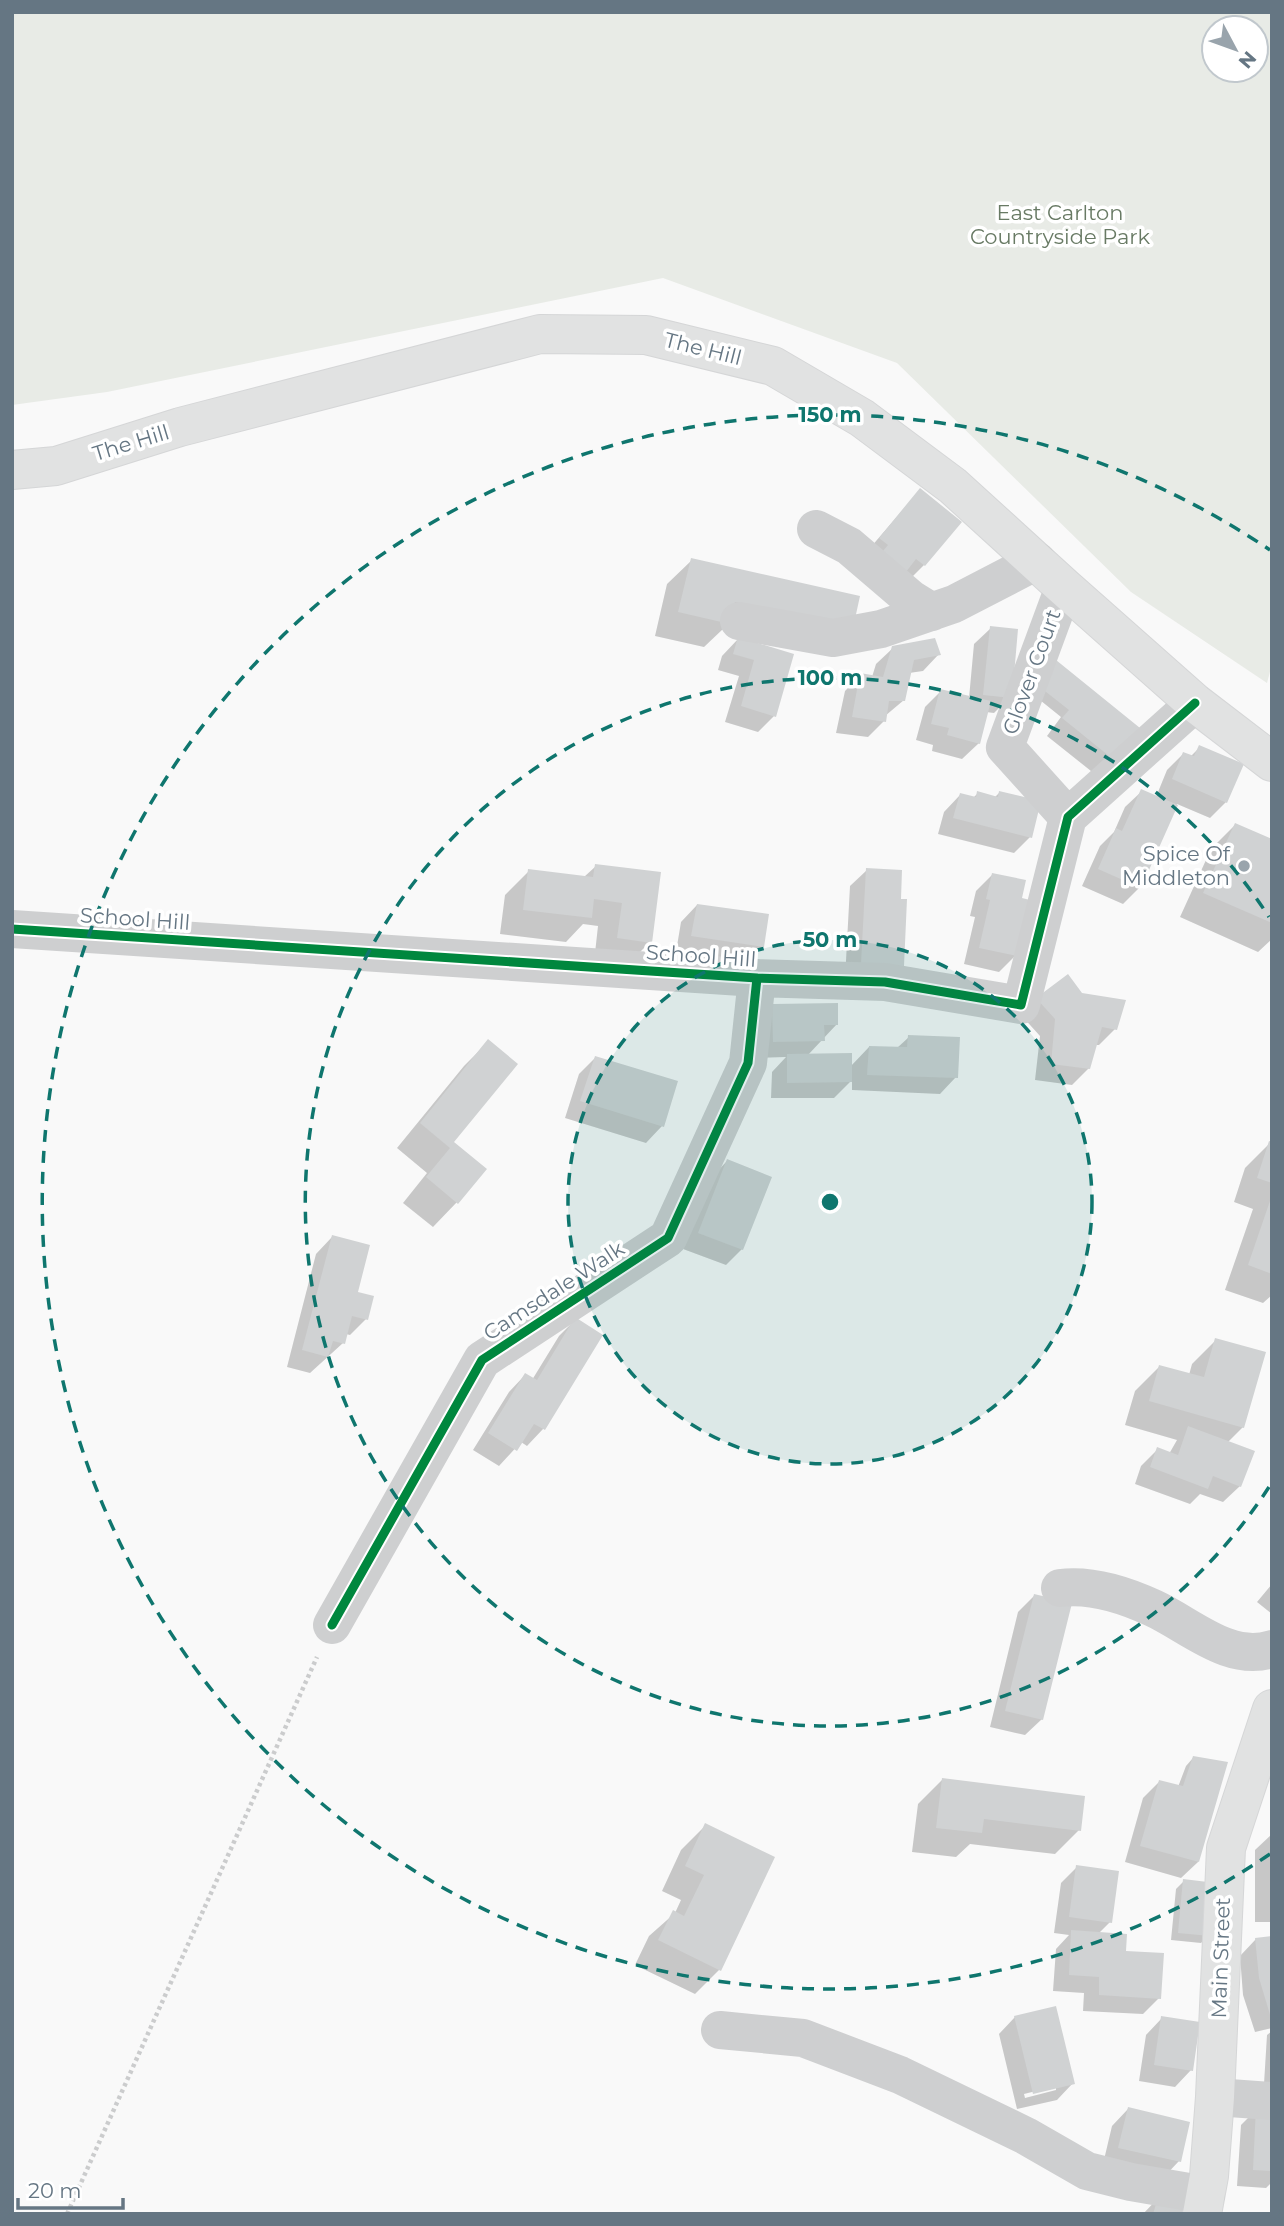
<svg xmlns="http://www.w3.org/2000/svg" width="1284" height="2226" viewBox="0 0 1284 2226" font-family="Montserrat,sans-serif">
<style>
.green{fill:#e8ebe6;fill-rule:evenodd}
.shadow{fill:#0003;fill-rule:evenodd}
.building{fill:#d0d2d3}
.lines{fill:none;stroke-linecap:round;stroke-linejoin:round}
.major-casing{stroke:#d5d6d7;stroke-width:40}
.path{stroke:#cbcccd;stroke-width:4.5;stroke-dasharray:3.5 3.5;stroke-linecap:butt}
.minor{stroke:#cecfd0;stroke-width:38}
.major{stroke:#e1e2e2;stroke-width:38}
.cycleway-casing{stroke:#fff;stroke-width:13}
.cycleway{stroke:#00873e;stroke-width:9}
.ring{fill:none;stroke:#0f766e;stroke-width:3.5;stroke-dasharray:12 9}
.poi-dot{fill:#99a4ac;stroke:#fff;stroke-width:2.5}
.labels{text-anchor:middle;stroke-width:7;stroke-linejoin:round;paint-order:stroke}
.park-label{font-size:21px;fill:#687a64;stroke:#fff}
.street-label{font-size:21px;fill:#657683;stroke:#fff}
.poi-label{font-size:21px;fill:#657683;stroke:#fff;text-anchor:end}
.centre{fill:#0f766e;stroke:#fff;stroke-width:3.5}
.ring-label{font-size:21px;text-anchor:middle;font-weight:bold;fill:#0f766e;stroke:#fff;stroke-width:7;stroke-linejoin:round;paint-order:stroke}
</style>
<rect width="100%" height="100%" fill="#f9f9f9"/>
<path class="green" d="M12,12h1260v652l-5,19 -136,-91 -234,-229 -234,-85 -556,114 -95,13zM1214,28h42v42h-42z"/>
<path class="shadow" d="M920,490l4,75 -16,16 -44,-26z
M692,560l166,37 -135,32 -19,18 -49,-11 12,-52z
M991,628l19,69 -16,16 -8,-1 -7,31 -17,16 -30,-8 1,-6 -17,-5 9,-33 16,-16 28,7 5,-54z
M738,639l54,16 -18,61 -16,16 -33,-10 14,-46 -21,-6 4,-14z
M893,648l46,6 -16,17 -14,2 -5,27 -19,16 -1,5 -16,16 -32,-4 9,-42 16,-16 11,2 4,-13z
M1048,670l89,58 -41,47 -49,-39 14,-19 -31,-25z
M1200,747l26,55 -16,16 -33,-14 -37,83 -17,17 -41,-18 18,-40 14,-14 11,-25 17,-16 14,6 11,-27 16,-16 7,3z
M978,793l16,5 5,-5 31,44 -16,16 -76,-19 6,-22 16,-17 13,3z
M1235,825l37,16v98l-14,13 -78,-35 31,-68z
M596,866l54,76 -24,24 -32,-4 4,-36 -15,-2 -17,18 -66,-8 5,-39 24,-24 55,6z
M867,870l32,31 4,64 -58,14 5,-93z
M992,875l24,80 -17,17 -35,-8 11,-47 -5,-1 6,-25z
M697,905l66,42 -17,16 -70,-11 5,-30z
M1081,995l34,34 -16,16h-4l-6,23 -17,17 -37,-5 5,-44 -19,-21 16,-16z
M773,1006l64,18 -29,31 42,12 19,-20 28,1 12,-11 47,40 -16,17 -88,-4v-10l-18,18h-63l1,-26 14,-15 -29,1z
M488,1042l-36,100 5,60 -24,25 -30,-24 24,-30 -30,-25 67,-82z
M595,1058l67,68 -16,17 -81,-25 14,-44z
M1270,1143l2,1v151l-9,8 -38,-13 28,-81 -19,-7 11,-34z
M727,1161l15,88 -16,16 -43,-16 28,-71z
M332,1237l34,82 -16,16 -4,-1 -3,9 -33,30 -23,-6 29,-113z
M575,1320l26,15 -58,94 -16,17 -6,-4 -22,24 -26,-16 36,-58 16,-17 7,5 27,-44z
M1216,1340l27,87 -16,16 13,43 -17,16 -23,-8 -10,10 -55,-20 6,-18 17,-17 11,5 8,-14 -52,-15 10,-34 24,-24 30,8 3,-11z
M1272,1584v30l-15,-12z
M1034,1596l8,123 -17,16 -35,-8 28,-115z
M1193,1758l5,104 -17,16 -56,-16 18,-64 16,-16 19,5 8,-21z
M942,1780l137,50 -24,24 -85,-10 -14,13 -44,-5 6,-48z
M705,1826l15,143 -25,25 -60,-29 14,-29 26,-23 6,-13 -19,-9 19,-41z
M1272,1834v88h-17v-72z
M1077,1867l33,55 -12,12 26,19 35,45 -16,16 -60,-3 1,-18 -31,-2 3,-42 13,-14 -15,-2 7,-50z
M1184,1881l25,54 -8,8 -30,-3 5,-51z
M1272,1938v90l-17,4 -12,-37 -3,-39 16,-17z
M1015,2017l58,66 -16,17 -40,9 -18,-75zM1056,2086v4l-31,8 -1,-4z
M1162,2018l29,52 -16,17 -36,-6 7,-46z
M1272,2031v70l-9,-1 4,-65z
M1128,2109l51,52 -16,17 -60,-14 9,-38z
M1257,2109l15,1v72l-6,6 -29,-2 4,-61z
M1160,2196l24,18h-41z"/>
<path class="building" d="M920,488l42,34 -37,44 -9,-7 -14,18 -24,-20 10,-12 -9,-7z
M691,558l169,38 -7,32 -118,-26 -5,22 -52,-12z
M990,626l28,3 -6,69 -29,-3z
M738,637l56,17 -18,63 -35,-11 13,-46 -21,-6z
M935,638l6,17 -27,5 -9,41h-16l-3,21 -34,-5 8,-44 23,4 9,-31z
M1056,660l84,68 -26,32 -52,-42 7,-8 -33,-26z
M940,689l51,12 -11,43 -33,-9 2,-7 -18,-4z
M1199,745l45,19 -17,39 -55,-24 11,-27 11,4z
M1141,789l37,16 -37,83 -43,-19 18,-41 6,3z
M977,791l21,6 1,-6 42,10 -9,37 -79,-20 7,-25 16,4z
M1235,823l37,16v84l-69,-30z
M595,864l66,8 -9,71 -35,-5 5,-35 -28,-4 -2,19 -69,-8 5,-41 65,8z
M866,868l36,2 -1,29h6l-3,67 -43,-2z
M992,873l34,7 -4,18 8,2 -13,56 -38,-8 11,-48 -4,-1z
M697,904l72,10 -5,33 -73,-11z
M1068,974l14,19 44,7 -9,30 -15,-3 -12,42 -39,-5 4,-45 -19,-21z
M838,1003v22h-14l1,16 -52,1 -1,-38z
M908,1035l52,2 -2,41 -91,-3 2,-29 38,1z
M488,1039l30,25 -64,78 33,27 -29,35 -32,-27 24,-29 -30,-25z
M852,1053v29l-65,1v-29z
M595,1056l83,25 -14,46 -84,-26z
M1269,1141l3,1v41l-15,-5z
M727,1159l45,18 -29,73 -45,-17z
M1271,1198h1v76l-24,-9z
M332,1235l38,10 -12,47 16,4 -6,24 -16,-4 -7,28 -12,-3 -5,16 -26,-7z
M575,1317l28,18 -58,95 -11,-6 -17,27 -29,-18 37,-60 12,7z
M1215,1338l51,14 -22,76 -95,-27 10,-36 45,12z
M1188,1426l67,25 -14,36 -28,-11 -5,13 -58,-22 7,-20 21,8z
M1034,1594l38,9 -29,117 -38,-9z
M1193,1756l35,6 -29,100 -59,-16 19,-66 24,6z
M942,1778l143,18 -4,35 -97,-12 -2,14 -46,-5z
M705,1823l70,34 -54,114 -63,-31 15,-30 11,6 20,-41 -19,-9z
M1076,1865l43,6 -7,52 -43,-6z
M1183,1879l33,4 -6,53 -32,-3z
M1071,1930l56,4 -1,17 38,2 -3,46 -62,-4v-18l-30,-2z
M1272,1936v82h-1l-12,-40 -4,-40z
M1056,2006l19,78 -42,10 -19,-78z
M1161,2016l39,6 -7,49 -39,-6z
M1128,2107l62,15 -9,40 -63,-14z
M1256,2107l16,1v63l-19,-1z
M1159,2194l31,10 -4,10h-33z"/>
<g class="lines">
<g class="major-casing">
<path id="major" d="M12,470l44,-4 124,-39 360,-93 106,1 127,31 89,52 91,68 111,101 131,116 77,59
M1202,2214l7,-38 6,-79 11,-249 46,-139"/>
</g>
<path class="path" d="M67,2214l250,-557"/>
<path class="minor" d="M816,529l33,17 62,53 21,13
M1064,587l-59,160 63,70
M739,621l94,17 48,-9 73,-25 83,-43
M12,929l745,49 128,4 136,23 47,-188 127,-114
M1060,1588c31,-4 65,7 93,20 37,17 76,55 119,41
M332,1625l150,-265 186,-122 80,-175 9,-85
M720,2030l83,8 97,37 126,61 61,35 44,11 75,13
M1215,2097l57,4"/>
<use href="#major" class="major"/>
<g class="cycleway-casing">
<path id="cycleway" d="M12,929l745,49 128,4 136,23 47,-188 127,-114
M332,1625l150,-265 186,-122 80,-175 9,-85"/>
</g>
<use href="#cycleway" class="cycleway"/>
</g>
<circle cx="830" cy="1202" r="262" fill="#0f766e" fill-opacity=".12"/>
<g class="ring">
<circle cx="830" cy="1202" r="262"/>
<path d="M1269 1487A524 524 0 1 1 1269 917"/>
<path d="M1270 1854A787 787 0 1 1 1270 550"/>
</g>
<circle class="poi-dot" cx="1244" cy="866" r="7"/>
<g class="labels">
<g class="park-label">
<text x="1060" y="220">East Carlton<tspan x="1060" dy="24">Countryside Park</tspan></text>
</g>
<g class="street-label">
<text transform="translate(703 349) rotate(14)" y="7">The Hill</text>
<text transform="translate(131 443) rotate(-17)" y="7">The Hill</text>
<text transform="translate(1032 672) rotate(-70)" y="7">Glover Court</text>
<text transform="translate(135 919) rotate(4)" y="7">School Hill</text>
<text transform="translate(701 956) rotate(4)" y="7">School Hill</text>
<text transform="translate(554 1291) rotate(-33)" y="7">Camsdale Walk</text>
<text transform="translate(1221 1958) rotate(-88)" y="7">Main Street</text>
</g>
<g class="poi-label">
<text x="1230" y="861">Spice Of<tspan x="1230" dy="24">Middleton</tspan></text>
</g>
</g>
<circle cx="830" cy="1202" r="10" class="centre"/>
<g class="ring-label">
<text x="830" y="422">150 m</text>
<text x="830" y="685">100 m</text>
<text x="830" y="947">50 m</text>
</g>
<rect width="1284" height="2226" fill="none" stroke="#657683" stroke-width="28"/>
<g transform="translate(1235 49) rotate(131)"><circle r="33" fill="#ffffff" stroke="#c1c8cd" stroke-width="2"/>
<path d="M0-5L12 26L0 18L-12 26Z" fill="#99a4ac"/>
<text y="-10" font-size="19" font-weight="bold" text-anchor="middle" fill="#657683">N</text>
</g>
<path d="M18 2198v10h105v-10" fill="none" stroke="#657683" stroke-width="3.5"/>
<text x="28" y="2198" font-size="21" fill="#657683" stroke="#ffffff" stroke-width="5" paint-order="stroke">20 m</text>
</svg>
